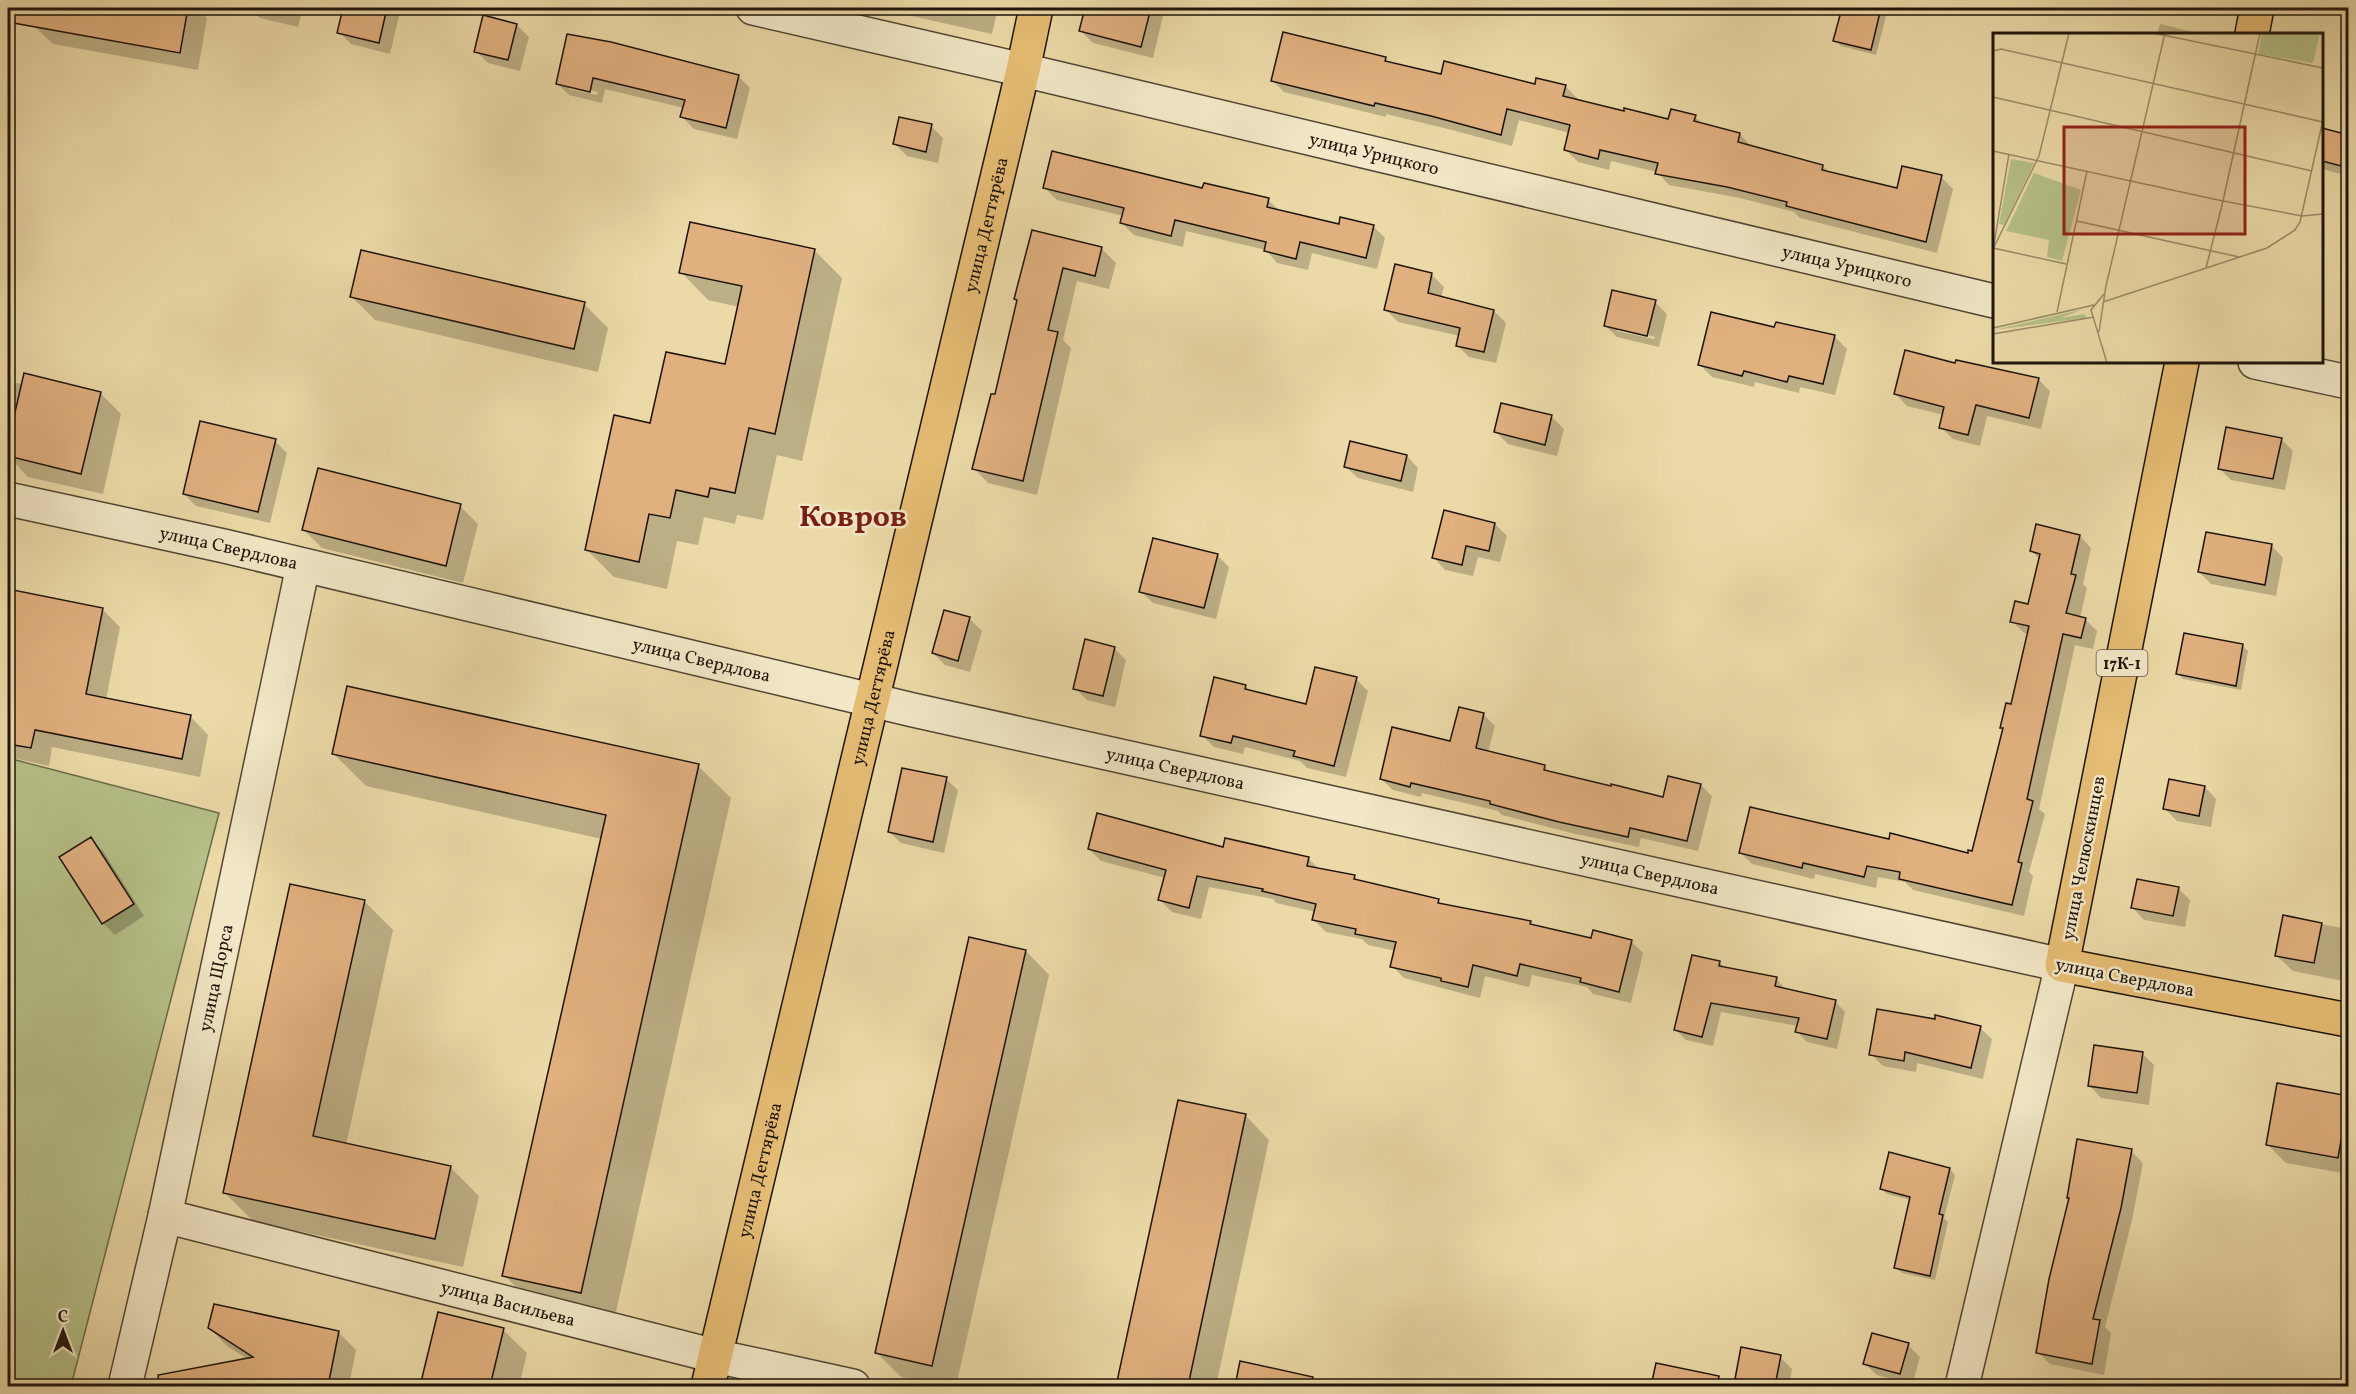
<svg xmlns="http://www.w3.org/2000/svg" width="2356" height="1394" viewBox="0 0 2356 1394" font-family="Vollkorn,serif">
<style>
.green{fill:#b6c088;stroke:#6a6a4a;stroke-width:1.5}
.shadow{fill:#0003;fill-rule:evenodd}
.building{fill:#e1b07f;stroke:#1e140c;stroke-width:1.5}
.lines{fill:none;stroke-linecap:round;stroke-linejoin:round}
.minor-casing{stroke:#514633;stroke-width:36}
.major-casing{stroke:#1e140c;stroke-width:36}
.minor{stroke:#f2e7c6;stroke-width:33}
.major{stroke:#e6bd74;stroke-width:33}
.labels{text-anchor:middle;stroke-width:5;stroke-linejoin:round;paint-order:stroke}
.shield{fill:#f2e7c6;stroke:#5e5344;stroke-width:1.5}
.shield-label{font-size:16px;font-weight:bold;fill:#1e140c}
.street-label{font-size:18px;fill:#1e140c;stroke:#f2e7c6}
.town-label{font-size:30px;font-weight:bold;fill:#7a1f14;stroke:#f2e7c6}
.inset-road{fill:none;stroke:#998b69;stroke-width:1.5}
.view{fill:#8f2418;fill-opacity:0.15;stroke:#8f2418;stroke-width:3}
.inset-edge{fill:none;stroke:#1e140c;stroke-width:3}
</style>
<rect width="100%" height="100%" fill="#ebdaa7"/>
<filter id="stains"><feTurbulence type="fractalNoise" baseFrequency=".00333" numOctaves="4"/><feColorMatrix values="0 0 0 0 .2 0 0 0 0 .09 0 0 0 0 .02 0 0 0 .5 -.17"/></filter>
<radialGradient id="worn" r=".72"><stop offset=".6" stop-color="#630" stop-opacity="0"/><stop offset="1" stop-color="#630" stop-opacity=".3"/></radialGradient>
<path class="green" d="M8,758l211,55 -148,573h-63z"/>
<path class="shadow" d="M38,8h158l11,10 -9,52 -145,-26 -19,-18z
M250,8h53l-5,19 -38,-9z
M345,8h51l4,4 -10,42 -39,-10 -12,-12z
M886,8h112l-6,26 -103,-23z
M1086,8h68l9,8 -10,42 -60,-15 -12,-12z
M1840,8h48l-12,47 -35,-9 -6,-6 8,-32z
M2160,24l38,9 1,1h-42z
M517,25l12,12 -9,34 -32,-8 -12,-12z
M568,36l170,40 12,12 -13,51 -43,-10 -12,-12 2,-9 -79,-19 -3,14 -33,-8 -12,-12zM569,85l29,7 -1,3 -28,-6z
M1385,58l5,5 52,13 94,10h29l12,12v3l92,20 26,-4 9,8 36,9 11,12 72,20 7,7 68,17 43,-13 12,12 -16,64 -137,-35 -6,-6 -54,-14 -71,-13 -12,-13 -46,-11 -2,9 -31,-8 -12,-12 4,-17 -51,-13 -7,26 -68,-18 -58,-14v3l-102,-25 -11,-11z
M931,126l12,12 -5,25 -31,-7 -12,-12z
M2322,129l26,7v40l-26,-7z
M1045,188l159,1 64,11 12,11 60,15h33l12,12 -8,31 -65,-16 -4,17 -31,-7 -11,-13 -80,-19 -3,16 -49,-12 -12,-12 2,-7 -67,-16z
M1033,232l68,16 15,15 -7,26 -32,-8 -14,59 8,8 -34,147 -49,-12 -14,-15 22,-72 23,-94 -4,-3z
M814,250l28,28 -40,183 -25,-6 -14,65 -26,-5 -2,9 -31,-7 -6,28 -21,-4 -10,48 -53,-12 -27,-27 64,-125 75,-59 13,-59 -31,-7 -27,-28z
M1432,275l12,12 -3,11 53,13 12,12 -10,40 -27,-6 -12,-12 3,-9 -62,-14 -12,-12z
M351,296l233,8 24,24 -10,44 -223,-52z
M1655,302l12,12 -8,33 -42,-10 -12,-12zM1617,327l38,10 -1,2 -37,-8z
M1777,324l58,13 12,12 -12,46 -35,-8 -1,6 -44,-11 -1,5 -42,-10 -12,-12 75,-36z
M1956,365l82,14 12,12 -9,38 -54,-13 -7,30 -27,-7 -12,-12 3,-12 -37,-9 -11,-12z
M8,382l92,11 21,21 -18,80 -75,-17 -14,-15 -6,-1z
M1502,405l50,12 12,12 -7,27 -49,-12 -12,-12z
M2281,439l12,12 -8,39 -54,-10 -12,-12z
M275,441l12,12 -17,70 -74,-17 -12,-12z
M1407,456l11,12 -5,24 -55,-14 -12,-11z
M460,506l18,18 -15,59 -141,-35 -18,-18z
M1495,524l12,12 -7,26 -22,-5 -5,19 -28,-6 -11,-12z
M2080,536l11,12 -8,36 4,4 -7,30 5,1 12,12 -4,18 -18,-4 -36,164 6,5 -16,58 4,4 -9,40 -111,-26 -8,-8 -27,-5 -2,11 -61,-14 -1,5 -62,-15 -12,-12 150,-11 79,14 4,-2 31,-123 -3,-3 11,-21 17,-72 -5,-1 -12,-12 17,-16 11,-46 -9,-9z
M2272,546l11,12 -7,38 -65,-12 -12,-12z
M1217,555l12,12 -13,52 -63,-16 -12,-11z
M8,590l94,19 18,18 -14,73 84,16 18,19 -8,42 -148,-30 -3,19 -41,-9z
M945,612l25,7 12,12 -12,41 -25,-7 -12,-12z
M2243,646l5,5 -7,39 -58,-11 -5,-5z
M1114,648l12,12 -11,47 -28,-7 -12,-12z
M1356,679l12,12 -22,86 -39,-9 -7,-7 -55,-14 -2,7 -29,-7 -12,-12 43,-49 7,6 55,14z
M1484,715l11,11 -7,26 56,14 7,7 113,25 37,-13 11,11 -14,55 -57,-13 -2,9 -68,-14 -69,-18 -4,-4 -76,-18 -1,4 -28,-7 -12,-11 70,-36z
M334,754l364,12 33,32 -118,527 -76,-17 -33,-33 98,-436 -236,-53z
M946,779l12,11 -14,63 -43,-10 -12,-11z
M2205,787l11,12 -5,28 -34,-6 -12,-12z
M91,839l12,12 41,65 -29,19 -12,-12z
M1089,849h135l85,10 11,11 34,6 5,6 79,19 5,4 87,17 5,5 57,13 39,1 12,12 -12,50 -38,-9 -6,-7 -55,-12 -3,12 -44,-11 -5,22 -76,-20 -12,-12 4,-15 -28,-6 -6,-6 -36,-7 -12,-12 2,-8 -40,-9 -3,-4 -64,-12 -8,32 -29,-7 -12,-12 5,-22 -64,-17z
M2178,888l12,12 -5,27 -41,-7 -11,-12z
M364,901l29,29 -47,215 104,22 29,29 -16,71 -210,-46 -29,-29z
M2284,917l64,12v53l-55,-11 -17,-16z
M1026,951l23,24 -93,411h-11l-44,-9 -24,-24z
M1693,956l27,7 6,6 50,9 10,12 49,11 10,11 -8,37 -30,-7 -10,-11 1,-5 -77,-14 -8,34 -27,-6 -10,-10z
M1936,1020l44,8 12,11 -9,40 -66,-16 -1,9 -33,-6 -12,-12z
M2142,1053l12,12 -5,40 -48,-7 -11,-12z
M2348,1097v77l-62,-11 -18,-18z
M1179,1101l67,15 23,24 -53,246h-99z
M2131,1151l12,12 -11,57 -27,107 6,6 -7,42 -54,-11 -12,-12 32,-152 -2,-3z
M1950,1169l5,6 -11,43 4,4 -13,58 -33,-7 -6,-5 15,-68 -24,-6 -6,-6z
M439,1314l64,16 24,23 -8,33h-97z
M209,1328l129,4 18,18 -7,36h-153l4,-17 49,-9 -22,-14z
M1908,1345l12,12 -8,28 -35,-10 -12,-11z
M1780,1357l12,12 -3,17h-45l-8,-7z
M1242,1362l61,14 10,10h-77z"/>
<path class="building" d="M8,8h180l-8,45 -172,-31z
M343,8h44l-8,35 -42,-10z
M1085,8h66l-10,39 -62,-16z
M1842,8h39l-10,42 -38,-9z
M483,15l34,9 -9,36 -34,-8z
M1283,32l103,25 -1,4 56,13 3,-13 91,23 1,-6 30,7 -3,11 61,15v-3l44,11 3,-10 25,6 -2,6 46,12 -2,9 85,23 -1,5 75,18 5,-22 40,9 -16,67 -140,-36 1,-4 -60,-15 -72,-13 3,-11 -58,-13 -2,9 -34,-9 6,-25 -63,-16 -6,26 -70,-19 -56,-13 -1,3 -103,-25z
M567,34l44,8 128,33 -13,53 -46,-11 5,-17 -92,-22 -3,14 -34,-8z
M899,117l33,7 -6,28 -33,-8z
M2322,128l27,7v33l-27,-7z
M1052,151l150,37 2,-5 65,15 -2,9 72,17 1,-7 34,8 -8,33 -66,-16 -4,17 -32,-8 2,-9 -91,-22 -4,16 -51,-13 4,-15 -81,-20z
M690,222l125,27 -40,185 -26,-6 -14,65 -25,-5 -2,9 -32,-7 -6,28 -21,-4 -10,48 -54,-12 29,-135 36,8 16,-71 59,12 17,-78 -63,-13z
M1032,230l70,17 -7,29 -32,-8 -15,62 10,2 -35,149 -51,-12 19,-75h4l22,-94 -3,-1z
M361,250l224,52 -11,47 -224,-52z
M1395,264l37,9 -4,20 66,17 -10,42 -28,-6 4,-18 -76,-18z
M1612,290l44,10 -9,36 -43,-10z
M1711,312l63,15 2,-5 59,13 -12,49 -34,-8 -2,6 -43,-11 -2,5 -44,-11z
M1905,350l50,13 1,-3 83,18 -10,40 -53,-13 -8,30 -29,-7 5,-21 -50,-13z
M24,373l77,19 -20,82 -73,-18v-13z
M1501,403l51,12 -7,30 -51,-13z
M200,421l76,18 -18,73 -75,-18z
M2226,427l56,11 -9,41 -55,-10z
M1350,441l57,14 -6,26 -57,-14z
M318,468l143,36 -15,62 -144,-36z
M1444,510l51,13 -6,28 -23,-5 -4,19 -30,-7z
M2036,524l44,11 -9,39 5,1 -10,38 20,5 -5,20 -18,-4 -36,165 6,2 -15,61 4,1 -10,42 -113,-26 1,-7 -33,-6 -3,11 -61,-14 -1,5 -63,-15 11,-46 139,32 1,-6 78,20v-3l4,1 31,-123h-3l6,-25 5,1 18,-78 -19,-4 5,-21 13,3 12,-50 -10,-3z
M2206,532l66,12 -7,41 -67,-13z
M1153,538l65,16 -14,54 -65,-16z
M8,589l95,19 -17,86 105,21 -9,44 -147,-29 -4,18 -23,-4z
M944,610l26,7 -12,44 -26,-8z
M2184,633l59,11 -7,42 -60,-12z
M1085,639l30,8 -12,49 -30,-7z
M1315,667l42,10 -23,89 -41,-10 2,-5 -62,-15 -2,7 -31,-7 14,-59 32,8 -1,4 61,15z
M347,686l352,78 -118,529 -79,-17 104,-461 -274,-61z
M1459,707l25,6 -8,35 69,17 -1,5 67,16v-2l52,13 5,-21 33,8 -14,57 -57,-13 -2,9 -69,-15 -69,-18v-3l-79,-18 -1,4 -30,-8 12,-52 58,14z
M902,768l45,9 -14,65 -45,-10z
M2169,779l36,7 -6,30 -36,-7z
M1097,813l126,34 2,-9 84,19 -2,9 48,9 -1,4 85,20 -1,4 93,18 -1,3 61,14 2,-8 39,10 -13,52 -39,-10 1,-4 -61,-14 -3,12 -44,-11 -5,22 -27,-6v-3l-51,-11 6,-25 -41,-8 1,-5 -44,-9 4,-16 -54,-13 1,-2 -66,-13 -8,32 -31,-8 8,-30 -78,-21z
M91,837l43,67 -32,20 -43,-67z
M2137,879l42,8 -6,29 -42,-8z
M290,884l75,16 -52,236 138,30 -16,73 -212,-46z
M2283,915l39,8 -8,40 -39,-7z
M969,937l57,13 -94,416 -57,-13z
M1692,955l28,6 -1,5 58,11 -2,9 61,14 -9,39 -32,-7 4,-14 -88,-15 -9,34 -28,-7z
M1877,1009l58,10v-4l46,11 -10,42 -66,-16 -1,9 -35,-6z
M2094,1045l49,7 -6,41 -49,-7z
M2277,1083l72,13 -11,62 -72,-13z
M1178,1100l68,14 -58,272h-72z
M2077,1139l55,10 -11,59 -28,111 7,1 -8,44 -56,-11 13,-74 20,-81h-2z
M1889,1152l61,16 -11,46 4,1 -13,61 -36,-8 16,-71 -30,-8z
M214,1304l125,27 -11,55h-169l-1,-11 95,-18 -45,-29z
M438,1312l66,16 -14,58h-70z
M1872,1333l37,10 -9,31 -37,-10z
M1741,1347l40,8 -6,31 -40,-7z
M1240,1361l73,16 -2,9h-76z
M1656,1363l63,13 -1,10h-67z"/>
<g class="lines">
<g class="minor-casing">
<g id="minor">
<path id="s1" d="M753,8l270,62 971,231"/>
<path d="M2255,362l93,20"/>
<path id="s2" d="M8,499l216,47 689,164 1149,255 -100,421"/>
<path id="s3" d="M165,1216l550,140 138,30"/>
<path id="s4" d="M125,1386l40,-170 138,-650"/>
</g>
</g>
<g class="major-casing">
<g id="major">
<path d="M2252,34l5,-26"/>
<path d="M2182,362l-120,603 286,55"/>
<path id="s5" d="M708,1386l315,-1316 13,-62"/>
</g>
</g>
<use href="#minor" class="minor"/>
<use href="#major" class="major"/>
</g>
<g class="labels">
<rect class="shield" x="2096.5" y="650" width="51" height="26" rx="4.5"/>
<g class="shield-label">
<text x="2122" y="669">17К-1</text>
</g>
<g class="street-label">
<text dy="6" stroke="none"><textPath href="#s1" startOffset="638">улица Урицкого</textPath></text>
<text dy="6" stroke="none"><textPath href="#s5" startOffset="1194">улица Дегтярёва</textPath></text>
<text dy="6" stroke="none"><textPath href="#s1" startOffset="1124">улица Урицкого</textPath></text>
<text dy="6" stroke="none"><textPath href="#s2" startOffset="226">улица Свердлова</textPath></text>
<text dy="6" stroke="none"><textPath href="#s2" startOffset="712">улица Свердлова</textPath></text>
<text dy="6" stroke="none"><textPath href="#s5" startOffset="708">улица Дегтярёва</textPath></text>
<text dy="6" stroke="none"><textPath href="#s2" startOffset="1198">улица Свердлова</textPath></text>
<text transform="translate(2083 858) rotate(-79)" y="6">улица Челюскинцев</text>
<text dy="6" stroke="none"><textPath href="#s2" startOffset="1684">улица Свердлова</textPath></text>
<text dy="6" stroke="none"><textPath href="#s4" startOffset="418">улица Щорса</textPath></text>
<text transform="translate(2125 977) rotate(11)" y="6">улица Свердлова</text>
<text dy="6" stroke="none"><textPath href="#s5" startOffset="222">улица Дегтярёва</textPath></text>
<text dy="6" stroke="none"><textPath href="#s3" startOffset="354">улица Васильева</textPath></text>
</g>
<g class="town-label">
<text x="853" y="526">Ковров</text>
</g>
</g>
<g transform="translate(1993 33)">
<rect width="330" height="330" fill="#ebdaa7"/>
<path d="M269,0h58l-7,30 -55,-9zM18,126l23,4 -30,62 -5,-1zM41,140l47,17 -19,71 -15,-4 2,-17 -43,-9zM91,276l-24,9 25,-4 1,4 -92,12z" fill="#b6c088"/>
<path class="inset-road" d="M160,0l170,35M267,0l-37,168 79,15 21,-2M0,18l8,-2 322,73M0,64l319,74M0,118l230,50 -17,67M84,188l162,36M1,211l15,-90M0,215l73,16M0,216l46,-93 30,-123M111,261l-13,16 16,53M110,269l164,-54 28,-18 5,-8 23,-102M64,279l30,-141M0,295l101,-23M106,299l7,-46 59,-253M0,301l101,-17"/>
<path class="view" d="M71,94h181v107h-181z"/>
<rect width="330" height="330" class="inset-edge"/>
</g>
<rect width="2356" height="1394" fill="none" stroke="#ebdaa7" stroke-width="30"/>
<rect x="9" y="9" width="2338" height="1376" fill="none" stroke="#1e140c" stroke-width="3"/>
<rect x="15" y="15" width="2326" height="1364" fill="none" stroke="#1e140c" stroke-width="1.5"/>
<g transform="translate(63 1331)" stroke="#f2e7c6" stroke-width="4.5" paint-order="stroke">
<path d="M0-4.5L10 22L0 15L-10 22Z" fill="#1e140c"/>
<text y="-9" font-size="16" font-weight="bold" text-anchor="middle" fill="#1e140c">С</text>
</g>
<rect width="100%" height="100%" filter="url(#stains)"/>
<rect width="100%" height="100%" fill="url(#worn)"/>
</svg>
